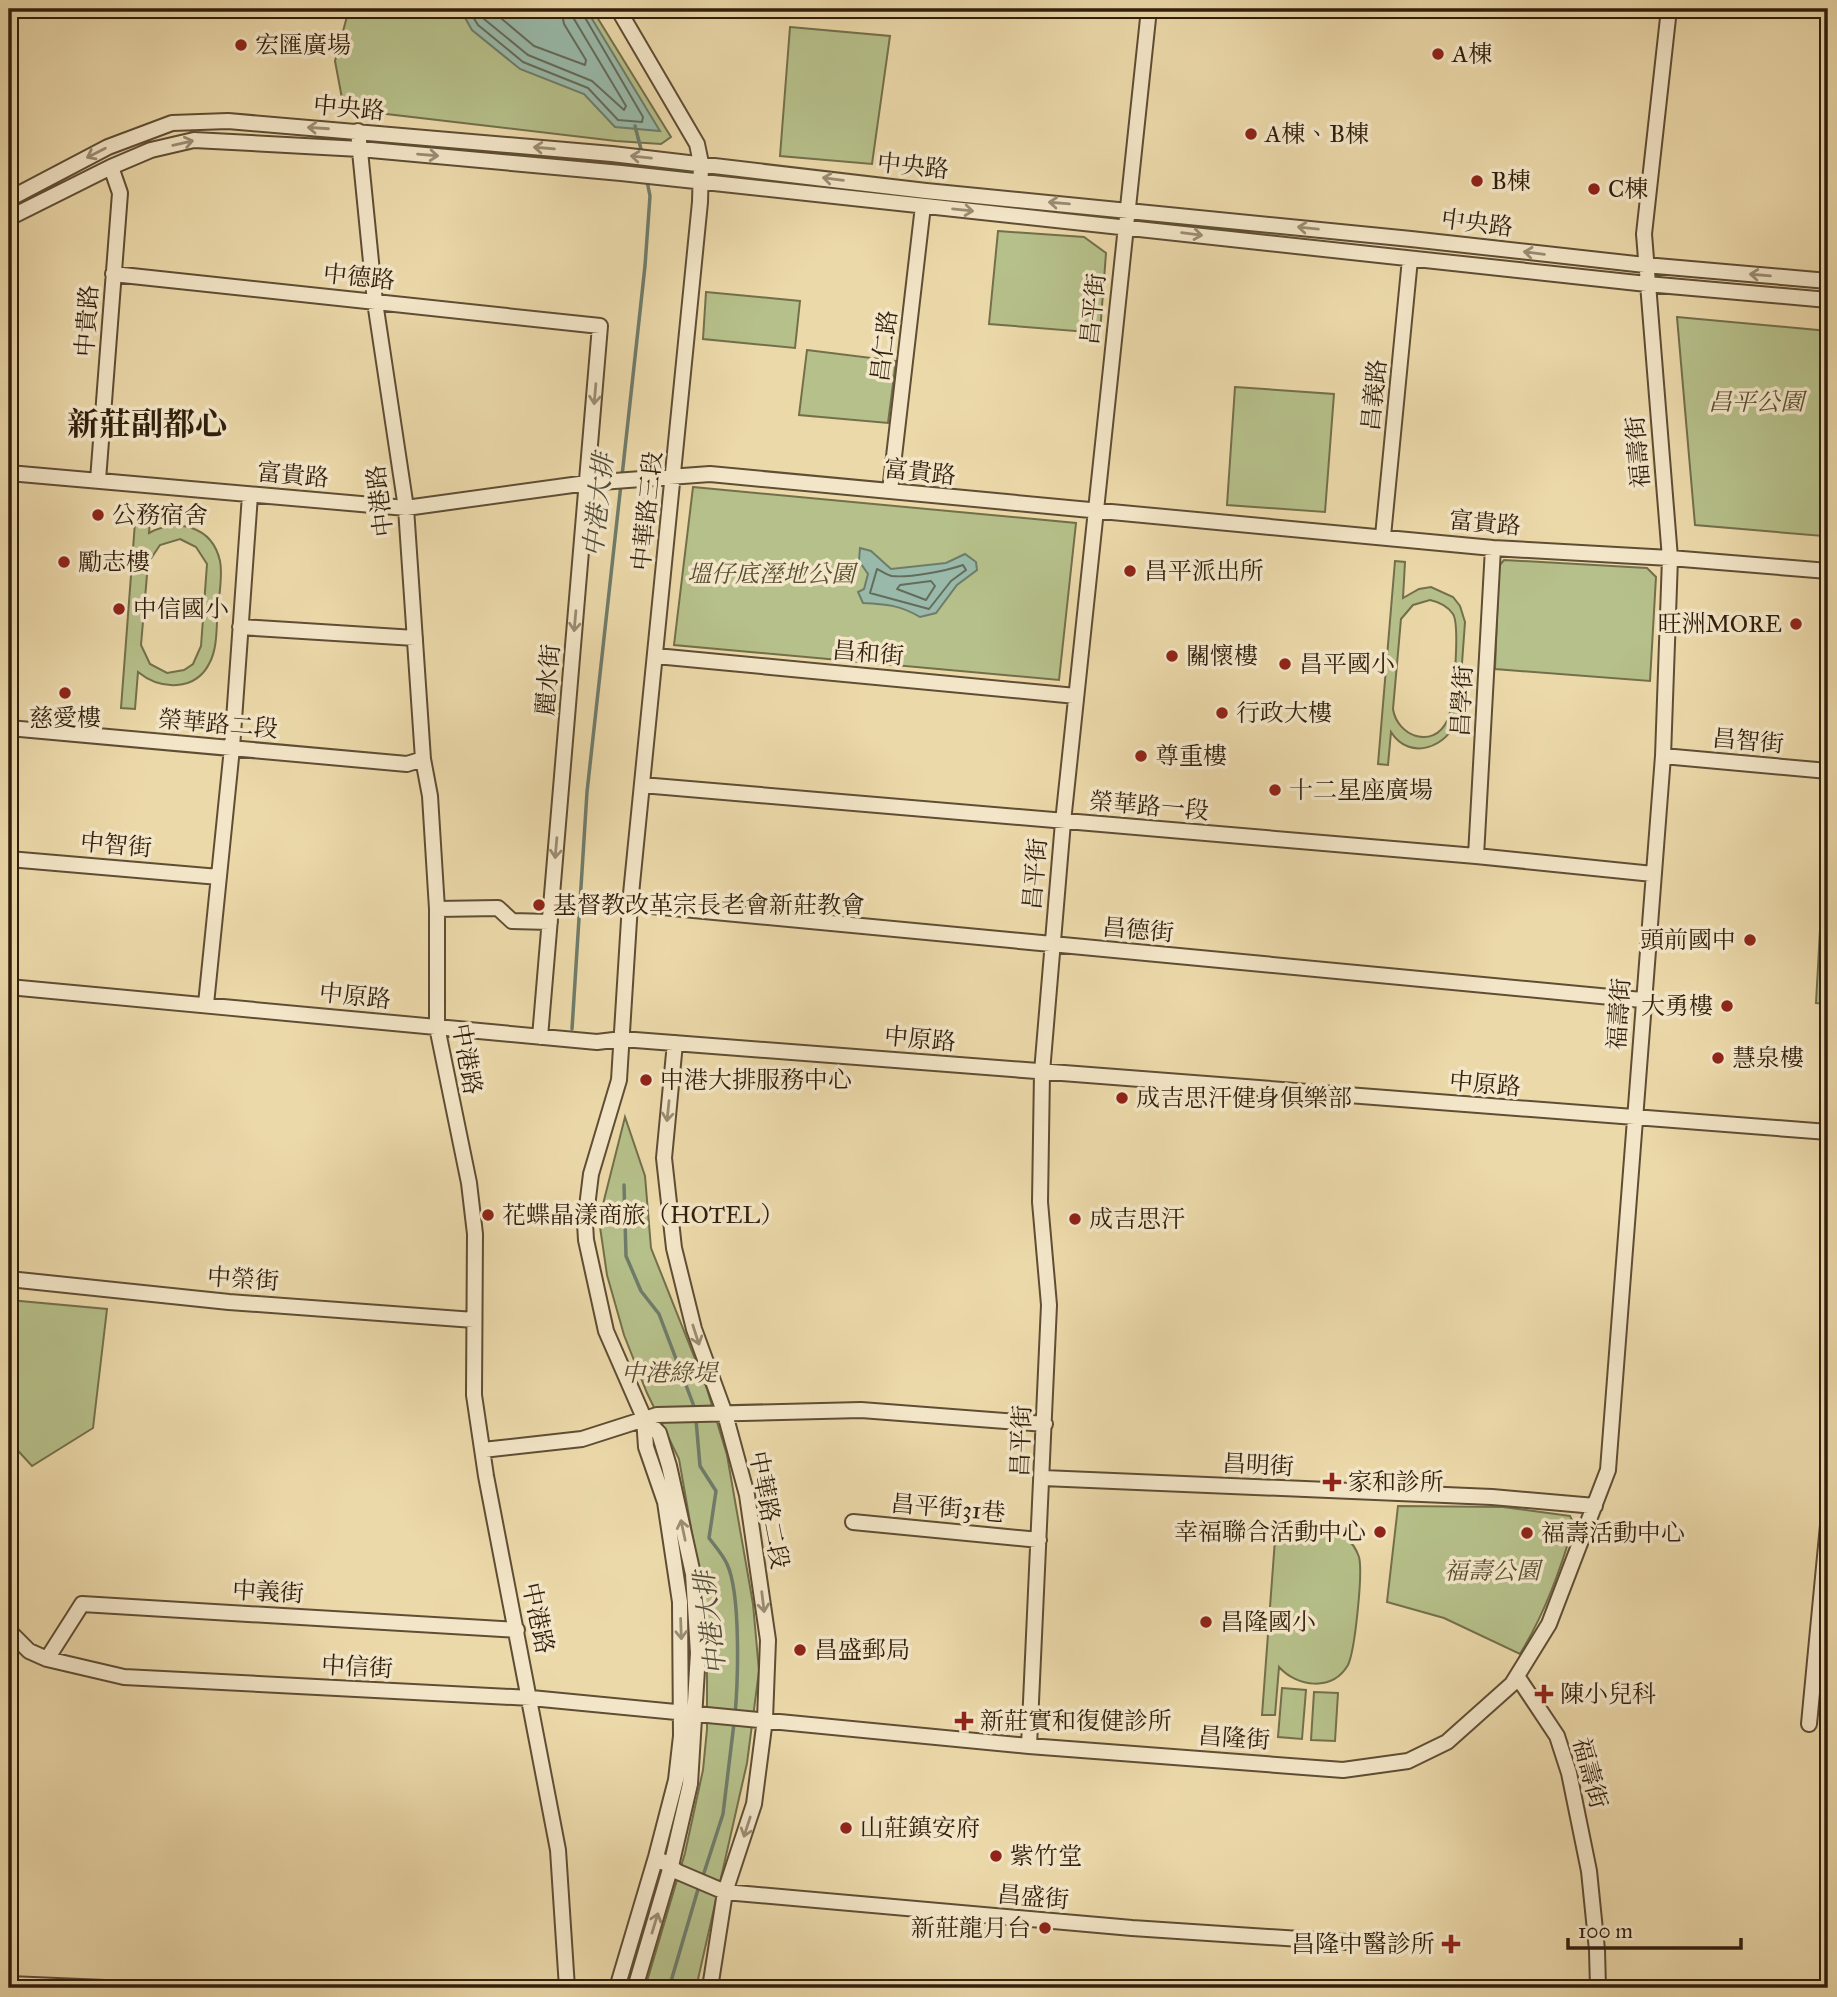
<svg xmlns="http://www.w3.org/2000/svg" width="1837" height="1997" viewBox="0 0 1837 1997" font-family="'IM FELL Great Primer','Noto Serif TC',serif">
<style>
.green{fill:#b6c08a;stroke:#736f4b;stroke-width:2;fill-rule:evenodd}
.water{fill:#99baaa;stroke:#6f7c6b;stroke-width:2}
.lines{fill:none;stroke-linecap:round;stroke-linejoin:round}
.shore{stroke:#646c5b;stroke-width:2}
.stream{stroke:#6f7c6b;stroke-width:3.5}
.minor-casing{stroke:#5f4d34;stroke-width:18}
.minor{stroke:#f3e6c8;stroke-width:14}
.oneway{stroke:#9b8c73}
.poi-dot{fill:#8f2418;stroke:#f3e6c8;stroke-width:2.5}
.labels{text-anchor:middle;stroke-width:7;stroke-linejoin:round;paint-order:stroke}
.poi-label{font-size:24px;fill:#301e0c;stroke:#f3e6c8;text-anchor:start}
.street-label{font-size:24px;fill:#301e0c;stroke:#f3e6c8}
.park-label{font-size:24px;font-style:italic;fill:#584f32;stroke:#f3e6c8}
.water-label{font-size:26px;font-style:italic;fill:#504d3b;stroke:#f3e6c8}
.district-label{font-size:32px;font-weight:bold;fill:#301e0c;stroke:#f3e6c8}
</style>
<rect width="100%" height="100%" fill="#ecd9aa"/>
<filter id="stains"><feTurbulence type="fractalNoise" baseFrequency=".00286" numOctaves="4"/><feColorMatrix values="0 0 0 0 .2 0 0 0 0 .09 0 0 0 0 .02 0 0 0 .5 -.17"/></filter>
<radialGradient id="worn" r=".72"><stop offset=".6" stop-color="#630" stop-opacity="0"/><stop offset="1" stop-color="#630" stop-opacity=".3"/></radialGradient>
<path class="green" d="M349,9h243l79,128 -10,7 -45,-3 -272,-32 -9,-48z
M790,27l100,9 -18,128 -92,-8z
M998,231l86,6 22,16 -6,80 -111,-9z
M706,292l94,9 -5,47 -92,-9z
M1677,317l151,14v138l-5,67 -128,-11z
M807,350l89,11 -8,62 -89,-8z
M1235,387l99,7 -9,118 -98,-7z
M693,487l383,36 -17,157 -385,-35z
M136,509l15,1 -2,23c29,-15 63,-7 71,28 3,14 -1,33 -2,48 -2,17 0,37 -8,53 -14,30 -50,28 -72,10l-3,37 -14,-1zM180,539l16,8 11,17 -6,82 -8,18 -9,6 -17,3 -17,-9 -9,-19 7,-82 12,-18z
M1504,560l143,8 9,9 -6,104 -155,-12 4,-103z
M1395,561l10,1 -2,36 16,-9 12,-2 22,10 7,9 5,16 -7,96c-10,29 -48,44 -67,14l-3,33 -10,-1zM1430,600c9,2 17,5 23,14 7,11 1,94 -6,107 -14,29 -50,15 -54,-12l8,-90 12,-14z
M1825,838l3,1v165l-12,-1z
M625,1117l20,59 6,72 56,141 20,66 26,149 6,67 -12,92 -51,225h-51l40,-135 18,-83 4,-41v-110l-28,-160 -32,-66 -23,-58 -17,-60 -8,-55z
M9,1300l98,9 -14,119 -61,38 -23,-25z
M1398,1506l105,1 67,9 4,8c-14,47 -29,89 -54,130l-76,-36 -57,-16z
M1276,1526l13,2v10c10,-9 21,-13 35,-11 16,2 30,15 35,30 4,16 -4,93 -11,108 -16,27 -51,22 -69,2l-4,48h-13z
M1282,1688l24,2 -4,49 -24,-2z
M1314,1692l24,1 -3,48 -24,-1z"/>
<path class="water" d="M460,9h126l74,122 -45,-4 -31,-33 -64,-25 -48,-39z
M860,548l11,3 20,18 55,-6 19,-9 11,8 1,8 -20,15 -21,28 -16,4c-20,-12 -35,-13 -57,-14l-5,-11 6,-3 4,-15 -9,-13z"/>
<g class="lines">
<path class="shore" d="M468,9l10,16 45,37 65,26 30,32 24,2 1,-5 -63,-108
M478,9l6,10 44,36 64,26 32,29 2,-4 -52,-87 -2,-10
M490,9l44,37 51,19 1,-5 -22,-36 -3,-15
M963,565l3,5 -15,11 -22,28 -59,-16 7,-24c5,2 9,6 15,7 17,2 54,-5 71,-11z
M931,581l4,5 -9,14 -29,-11 3,-4z"/>
<path class="stream" d="M635,126l7,27
M622,476l23,-210 5,-70 -3,-15
M572,1029l15,-237 34,-308
M624,1185l2,71 15,35 18,23 36,95
M696,1420l4,46 16,25 -7,47c6,8 14,17 18,26 14,30 11,117 8,151
M702,1879l21,-65 11,-91
M669,1988l30,-102"/>
<g class="minor-casing">
<path id="minor" d="M618,9l79,135 4,19 -1,39 -70,702 -11,176 -28,94 -6,49 1,17 20,91 38,87 15,15 10,33 24,108 5,79 -8,131 -19,82 -36,122
M358,131l17,171 31,206 17,251 7,37 7,113v118l32,156 6,51 -1,161 12,81 72,374 9,138
M9,199l99,-52 64,-24 56,-2 384,33 314,37 485,48 234,26 183,16
M9,218l102,-51 40,-17 43,-10 166,9 261,24 1026,111 181,16
M113,274l487,52 -60,711
M9,473l397,35 181,-25 123,-9 783,74 177,10 158,13
M98,480l22,-287 -9,-26
M890,491l33,-285
M1383,536l27,-277
M240,627l175,11
M656,656l420,40
M9,728l398,36 16,-5
M1663,756l165,15
M642,785l834,71 177,18
M1476,856l17,-308
M9,859l210,18
M630,904l1012,96
M437,909l61,-1 14,13 38,1
M9,987l588,55 25,-3 1206,93
M206,1004l26,-256 18,-253
M675,1043l-11,115 10,90 20,81 31,85 22,81 21,145 -3,79 -11,85 -29,88 -15,96
M9,1279l220,23 245,18
M483,1450l99,-11 75,-24 204,-5 184,14
M1043,1478l449,19 103,9
M853,1522l186,18
M9,1631l20,20 18,8 77,18 407,21 498,48 314,24 65,-9 39,-19 65,-58 37,-60 59,-154 55,-714 7,-198 -26,-324 25,-225
M47,1659l35,-55 435,26
M1517,1676l40,60 12,37 20,98 8,79 1,38
M1809,1724l19,-199
M1029,1746l20,-441 -9,-103 2,-130 21,-250 86,-813
M656,1857l22,15 47,20 407,36 214,14
M9,1984l96,4
M617,1988l39,-131 20,-77 5,-44 -1,-134 -15,-100 -19,-55 -2,-29"/>
</g>
<use href="#minor" class="minor"/>
</g>
<defs><path id="oneway-shaft" d="M-6 0H5M1.5-3L5.5 0L1.5 3" fill="none" stroke-width="1.6" stroke-linecap="round" stroke-linejoin="round" transform="scale(1.75)"/></defs>
<g class="oneway">
<use href="#oneway-shaft" transform="translate(318 128) rotate(-176)"/>
<use href="#oneway-shaft" transform="translate(183 143) rotate(-13)"/>
<use href="#oneway-shaft" transform="translate(544 148) rotate(-175)"/>
<use href="#oneway-shaft" transform="translate(96 153) rotate(153)"/>
<use href="#oneway-shaft" transform="translate(428 155) rotate(5)"/>
<use href="#oneway-shaft" transform="translate(641 157) rotate(-174)"/>
<use href="#oneway-shaft" transform="translate(833 179) rotate(-173)"/>
<use href="#oneway-shaft" transform="translate(1059 203) rotate(-175)"/>
<use href="#oneway-shaft" transform="translate(963 210) rotate(6)"/>
<use href="#oneway-shaft" transform="translate(1308 228) rotate(-174)"/>
<use href="#oneway-shaft" transform="translate(1192 234) rotate(7)"/>
<use href="#oneway-shaft" transform="translate(1534 253) rotate(-173)"/>
<use href="#oneway-shaft" transform="translate(1760 275) rotate(-175)"/>
<use href="#oneway-shaft" transform="translate(595 394) rotate(95)"/>
<use href="#oneway-shaft" transform="translate(575 621) rotate(95)"/>
<use href="#oneway-shaft" transform="translate(556 848) rotate(95)"/>
<use href="#oneway-shaft" transform="translate(668 1111) rotate(96)"/>
<use href="#oneway-shaft" transform="translate(696 1335) rotate(72)"/>
<use href="#oneway-shaft" transform="translate(683 1530) rotate(-102)"/>
<use href="#oneway-shaft" transform="translate(763 1602) rotate(83)"/>
<use href="#oneway-shaft" transform="translate(681 1629) rotate(88)"/>
<use href="#oneway-shaft" transform="translate(747 1827) rotate(108)"/>
<use href="#oneway-shaft" transform="translate(655 1923) rotate(-73)"/>
</g>
<g class="poi-dot">
<circle cx="241" cy="45" r="7"/>
<circle cx="1438" cy="54" r="7"/>
<circle cx="1251" cy="134" r="7"/>
<circle cx="1477" cy="181" r="7"/>
<circle cx="1594" cy="189" r="7"/>
<circle cx="98" cy="515" r="7"/>
<circle cx="64" cy="562" r="7"/>
<circle cx="1130" cy="571" r="7"/>
<circle cx="119" cy="609" r="7"/>
<circle cx="1796" cy="624" r="7"/>
<circle cx="1172" cy="656" r="7"/>
<circle cx="1285" cy="664" r="7"/>
<circle cx="65" cy="693" r="7"/>
<circle cx="1222" cy="713" r="7"/>
<circle cx="1141" cy="756" r="7"/>
<circle cx="1275" cy="790" r="7"/>
<circle cx="539" cy="905" r="7"/>
<circle cx="1750" cy="940" r="7"/>
<circle cx="1727" cy="1006" r="7"/>
<circle cx="1718" cy="1058" r="7"/>
<circle cx="646" cy="1080" r="7"/>
<circle cx="1122" cy="1098" r="7"/>
<circle cx="488" cy="1215" r="7"/>
<circle cx="1075" cy="1219" r="7"/>
<path d="M1328.5 1471.5h7v7h7v7h-7v7h-7v-7h-7v-7h7z"/>
<circle cx="1380" cy="1532" r="7"/>
<circle cx="1527" cy="1533" r="7"/>
<circle cx="1206" cy="1622" r="7"/>
<circle cx="800" cy="1650" r="7"/>
<path d="M1540.5 1683.5h7v7h7v7h-7v7h-7v-7h-7v-7h7z"/>
<path d="M960.5 1710.5h7v7h7v7h-7v7h-7v-7h-7v-7h7z"/>
<circle cx="846" cy="1828" r="7"/>
<circle cx="996" cy="1856" r="7"/>
<circle cx="1045" cy="1928" r="7"/>
<path d="M1447.5 1933.5h7v7h7v7h-7v7h-7v-7h-7v-7h7z"/>
</g>
<g class="labels">
<g class="poi-label">
<text x="255" y="53">宏匯廣場</text>
<text x="1452" y="62">A棟</text>
<text x="1265" y="142">A棟、B棟</text>
<text x="1491" y="189">B棟</text>
<text x="1608" y="197">C棟</text>
<text x="112" y="523">公務宿舍</text>
<text x="78" y="570">勵志樓</text>
<text x="1144" y="579">昌平派出所</text>
<text x="133" y="617">中信國小</text>
<text x="1782" y="632" text-anchor="end">旺洲MORE</text>
<text x="1186" y="664">關懷樓</text>
<text x="1299" y="672">昌平國小</text>
<text x="1236" y="721">行政大樓</text>
<text x="65" y="726" text-anchor="middle">慈愛樓</text>
<text x="1155" y="764">尊重樓</text>
<text x="1289" y="798">十二星座廣場</text>
<text x="553" y="913">基督教改革宗長老會新莊教會</text>
<text x="1736" y="948" text-anchor="end">頭前國中</text>
<text x="1713" y="1014" text-anchor="end">大勇樓</text>
<text x="1732" y="1066">慧泉樓</text>
<text x="660" y="1088">中港大排服務中心</text>
<text x="1136" y="1106">成吉思汗健身俱樂部</text>
<text x="502" y="1223">花蝶晶漾商旅（HOTEL）</text>
<text x="1089" y="1227">成吉思汗</text>
<text x="1348" y="1490">家和診所</text>
<text x="1366" y="1540" text-anchor="end">幸福聯合活動中心</text>
<text x="1541" y="1541">福壽活動中心</text>
<text x="1220" y="1630">昌隆國小</text>
<text x="814" y="1658">昌盛郵局</text>
<text x="1560" y="1702">陳小兒科</text>
<text x="980" y="1729">新莊實和復健診所</text>
<text x="860" y="1836">山莊鎮安府</text>
<text x="1010" y="1864">紫竹堂</text>
<text x="1031" y="1936" text-anchor="end">新莊龍月台</text>
<text x="1435" y="1952" text-anchor="end">昌隆中醫診所</text>
</g>
<g class="street-label">
<text transform="translate(349 108) rotate(5)" y="8">中央路</text>
<text transform="translate(913 166) rotate(6)" y="8">中央路</text>
<text transform="translate(1477 223) rotate(7)" y="8">中央路</text>
<text transform="translate(359 277) rotate(6)" y="8">中德路</text>
<text transform="translate(1093 309) rotate(-84)" y="8">昌平街</text>
<text transform="translate(87 321) rotate(-86)" y="8">中貴路</text>
<text transform="translate(884 346) rotate(-83)" y="8">昌仁路</text>
<text transform="translate(1374 395) rotate(-84)" y="8">昌義路</text>
<text transform="translate(1638 452) rotate(-95)" y="8">福壽街</text>
<text transform="translate(920 472) rotate(6)" y="8">富貴路</text>
<text transform="translate(293 475) rotate(5)" y="8">富貴路</text>
<text transform="translate(380 501) rotate(-97)" y="8">中港路</text>
<text transform="translate(647 511) rotate(-84)" y="8">中華路三段</text>
<text transform="translate(1485 523) rotate(5)" y="8">富貴路</text>
<text transform="translate(868 653) rotate(5)" y="8">昌和街</text>
<text transform="translate(548 680) rotate(-85)" y="8">麗水街</text>
<text transform="translate(1462 701) rotate(-87)" y="8">昌學街</text>
<text transform="translate(218 724) rotate(5)" y="8">榮華路二段</text>
<text transform="translate(1748 741) rotate(5)" y="8">昌智街</text>
<text transform="translate(1149 806) rotate(5)" y="8">榮華路一段</text>
<text transform="translate(116 845) rotate(5)" y="8">中智街</text>
<text transform="translate(1035 874) rotate(-85)" y="8">昌平街</text>
<text transform="translate(1138 930) rotate(5)" y="8">昌德街</text>
<text transform="translate(355 996) rotate(6)" y="8">中原路</text>
<text transform="translate(1619 1014) rotate(-86)" y="8">福壽街</text>
<text transform="translate(920 1039) rotate(5)" y="8">中原路</text>
<text transform="translate(467 1059) rotate(80)" y="8">中港路</text>
<text transform="translate(1485 1084) rotate(5)" y="8">中原路</text>
<text transform="translate(243 1279) rotate(4)" y="8">中榮街</text>
<text transform="translate(1021 1441) rotate(-88)" y="8">昌平街</text>
<text transform="translate(1258 1465) rotate(3)" y="8">昌明街</text>
<text transform="translate(948 1508) rotate(5)" y="8">昌平街31巷</text>
<text transform="translate(769 1510) rotate(79)" y="8">中華路二段</text>
<text transform="translate(268 1592) rotate(3)" y="8">中義街</text>
<text transform="translate(538 1618) rotate(78)" y="8">中港路</text>
<text transform="translate(357 1667) rotate(3)" y="8">中信街</text>
<text transform="translate(1234 1738) rotate(4)" y="8">昌隆街</text>
<text transform="translate(1590 1773) rotate(75)" y="8">福壽街</text>
<text transform="translate(1033 1897) rotate(5)" y="8">昌盛街</text>
</g>
<g class="park-label">
<text x="1756" y="410">昌平公園</text>
<text x="771" y="582">塭仔底溼地公園</text>
<text x="669" y="1381">中港綠堤</text>
<text x="1492" y="1579">福壽公園</text>
</g>
<g class="water-label">
<text transform="translate(598 505) rotate(-84)" y="9">中港大排</text>
<text transform="translate(710 1623) rotate(-97)" y="9">中港大排</text>
</g>
<g class="district-label">
<text x="147" y="435">新莊副都心</text>
</g>
</g>
<rect width="1837" height="1997" fill="none" stroke="#ecd9aa" stroke-width="35"/>
<rect x="10" y="10" width="1816" height="1976" fill="none" stroke="#301e0c" stroke-width="3.5"/>
<rect x="18" y="18" width="1802" height="1962" fill="none" stroke="#301e0c" stroke-width="2"/>
<path d="M1568 1938v10h173v-10" fill="none" stroke="#301e0c" stroke-width="3.5"/>
<text x="1578" y="1938" font-size="21" fill="#301e0c" stroke="#f3e6c8" stroke-width="5" paint-order="stroke">100 m</text>
<rect width="100%" height="100%" filter="url(#stains)"/>
<rect width="100%" height="100%" fill="url(#worn)"/>
</svg>
